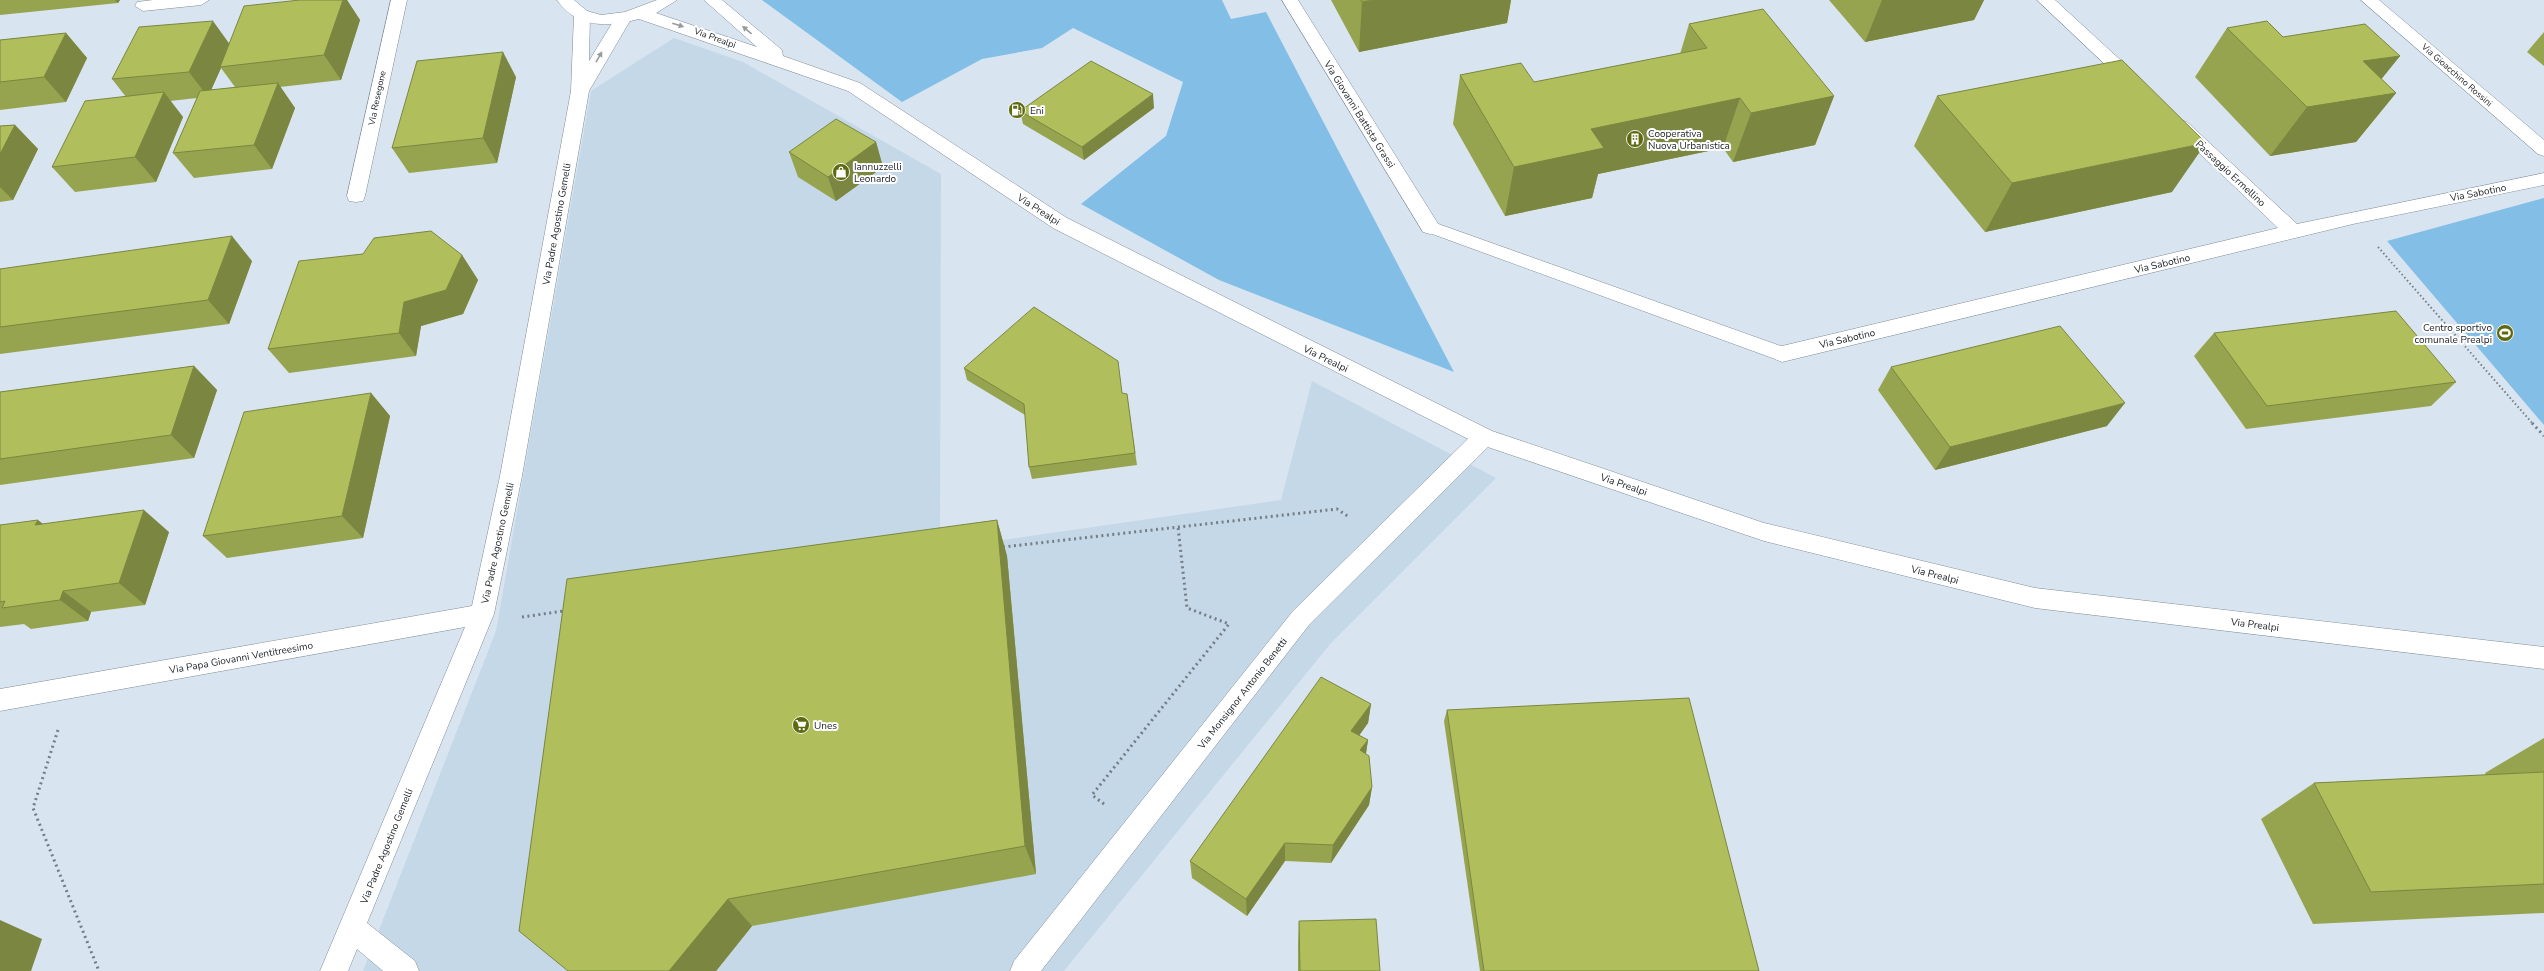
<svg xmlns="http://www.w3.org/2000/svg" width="2544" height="971" viewBox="0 0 2544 971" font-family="'Nunito Sans',sans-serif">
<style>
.built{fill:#c4d8e7}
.green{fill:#83bee7}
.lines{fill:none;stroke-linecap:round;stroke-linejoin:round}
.service-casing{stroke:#7f8c95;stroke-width:1}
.minor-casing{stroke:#7f8c95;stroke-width:1}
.tertiary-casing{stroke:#7f8c95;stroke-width:1}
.path-far1{stroke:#757e85;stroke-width:2;stroke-dasharray:1.5 2.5;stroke-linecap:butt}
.path{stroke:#757e85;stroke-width:3;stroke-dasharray:2 3.5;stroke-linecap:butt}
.service{fill:#fff;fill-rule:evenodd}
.minor{fill:#fff;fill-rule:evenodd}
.tertiary{fill:#fff;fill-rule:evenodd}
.wall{fill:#97a44f;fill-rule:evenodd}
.shaded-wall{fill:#7b8640}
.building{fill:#b0bf5c;stroke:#7b8640}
.oneway{fill:#989b9c}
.labels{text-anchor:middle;stroke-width:4;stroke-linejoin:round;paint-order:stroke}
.far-street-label{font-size:9px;fill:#1b2024;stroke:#fff}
.poi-label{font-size:10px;fill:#1b2024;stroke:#fff;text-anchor:start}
.street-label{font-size:10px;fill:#1b2024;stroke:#fff}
</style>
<rect width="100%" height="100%" fill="#d8e5f0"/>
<path class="built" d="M674,38l69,24 198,112 -1,375 341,-49 31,-119 184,97 -165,165 -267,328h-701l133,-340 95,-540z"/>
<path class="green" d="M762,0h460l9,19 35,-7 188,360 -235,-92 -138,-76 85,-68 17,-54 -110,-54 -31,20 -60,11 -80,43z
M2544,198v227l-157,-184z"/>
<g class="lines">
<g class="service-casing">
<path id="service" d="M1430,221l359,128 3,5 -3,5 -7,2 -7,-2 -351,-128 -3,-4 3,-4z"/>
</g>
<g class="minor-casing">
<path id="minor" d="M209,0l-8,5 -58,6 -8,-5 2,-4 16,-2z
M391,0h16l-42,196 -2,5 -7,1 -7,-1 -2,-5z
M1282,0h16l139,222 3,5 -3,5 -7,2 -7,-2z
M2037,0h18l85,78 3,4 -3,4h-12z
M2361,0h18l165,140v16l-6,-2z
M582,10l6,1 2,4 -1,46 28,-46h12l2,4 -42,72 -67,385 -28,138 -127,309 48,38 4,10h-36l-26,-22 -9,22h-28l145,-344 -465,84v-22l472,-83 28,-130 71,-385 3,-76 2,-4z
M2181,120l6,2 110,102 247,-51v12l-191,39 -571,138 -7,-3 -3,-5 3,-5 7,-3 496,-118 -103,-98 -3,-4 3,-4z
M1484,429l8,2 3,6 -3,6 -183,182 -268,346h-31l4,-10 279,-350 183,-180z"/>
</g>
<g class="tertiary-casing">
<path id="tertiary" d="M557,0h17l13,11 14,4 24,-3 32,-12h20l-21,13 101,34 -53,-47h18l60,50 1,6 77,27 207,135 425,213 272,92 271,65 509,59v22l-509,-61 -271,-67 -288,-98 -423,-215 -205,-137 -209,-72c-31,8 -62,10 -82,-19z"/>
</g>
<path class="path-far1" d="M2378,247l155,177"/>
<path class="path" d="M2532,423l12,13
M1003,547l334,-38 12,8
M522,617l42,-6
M58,730l-25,78 66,163
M1104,804l-12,-9 137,-171 -42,-16 -9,-81"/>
<use href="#service" class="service"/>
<use href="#minor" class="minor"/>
<use href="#tertiary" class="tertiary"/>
</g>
<path class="wall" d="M0,0h120l-2,3 -118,12z
M300,0h47l13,20 -19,60 -61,7 15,21 -23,61 -78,9 -21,-25 24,-55 -27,3 13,16 -27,65 -81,10 -23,-25 74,-70 -14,-18 117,-36zM221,68l14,19 -24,3z
M1331,0h180l-4,23 -148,29z
M1829,0h155l-10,20 -109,22z
M1689,24l145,72 -19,49 -82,17 -10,-14 -125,26 -6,24 -87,18 -52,-92 7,-49 74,7 146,-28z
M2227,28l173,28 -19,23 15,14 -40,49 -86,14 -75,-79z
M2544,32v34l-17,-14z
M66,33l21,25 -21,44 -66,8v-70z
M516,77l-19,86 -88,10 -17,-25z
M1937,96l235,96 -187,40 -71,-86z
M1154,108l-70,52 -61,-36 -3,-13z
M15,125l23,24 -25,51 -13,2v-76z
M876,142l7,25 -47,34 -38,-24 -9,-25z
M462,255l16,25 -15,34 -42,12 -5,30 -127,17 -21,-24z
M252,261l-23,63 -229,30v-85z
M2214,333l242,49 -25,24 -185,23 -52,-73z
M194,366l23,24 -23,68 -194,27v-93z
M1891,367l216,59 -172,44 -57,-80z
M964,368l163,26 10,71 -105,14 -3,-12 -4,-52 -58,-35z
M371,393l19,23 -27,122 -136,20 -24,-22z
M997,520l10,36 29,318 -284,52 -36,45h-148z
M43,524l126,8 -24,73 -54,7 -3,9 -57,8 -7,-5 -24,3v-102z
M1371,704l-3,19 -9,12 9,5 -2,14 6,33 -3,18 -38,58 -46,-2 -38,55 -55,-38 -2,-17z
M1447,710l312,261h-279l-36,-250z
M2544,738v175l-231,11 -52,-105 53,-36 172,-8 -1,-2z
M1299,921l81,50h-82v-28z"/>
<path class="shaded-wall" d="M115,0h5l-2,3z
M343,0h4l13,20 -19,60 -17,-25z
M1374,0h137l-4,23 -148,29 3,-50z
M1882,0h102l-10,20 -109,22z
M213,21l18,25 -11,21 1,1 -13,29 -19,-25z
M66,33l21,25 -21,44 -22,-25z
M503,52l13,25 -19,86 -14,-25z
M2400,56l-33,41 29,-4 -40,49 -86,14 37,-49 56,-46z
M278,83l17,25 -23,61 -18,-24z
M164,92l19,25 -27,65 -21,-25z
M1153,94l1,14 -70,52 -2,-13z
M1834,96l-19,49 -82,17 18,-49z
M1740,98l-17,50 -125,26 -6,24 -87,18 9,-49 77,-38z
M15,125l23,24 -25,51 -13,-13v-33z
M876,142l7,25 -47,34 -8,-24z
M2206,143l-34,49 -187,40 27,-49z
M232,236l20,25 -23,63 -21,-24z
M462,255l16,25 -15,34 -42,12 -5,30 -17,-23 5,-31z
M194,366l23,24 -23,68 -23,-23z
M371,393l19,23 -27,122 -21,-22z
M2125,403l-18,23 -172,44 15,-23z
M144,510l25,22 -24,73 -26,-22z
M38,520l28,22 -31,-17z
M997,520l10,36 29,318 -11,-28z
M63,591l28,21 -3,9 -28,-21z
M1371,704l-3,19 -19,27 2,-19z
M1368,740l-3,19 -5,-9z
M1372,787l-3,18 -38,58 2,-18z
M1285,843v18l-38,55 -1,-17z
M728,899l24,27 -36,45h-47z
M0,920l42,19 -11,32h-31z"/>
<path class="building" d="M300,0h43l-19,55 -104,12 24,-61z
M1361,0h13l-12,2z
M1763,9l71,87 -83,17 -11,-15 -149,31 13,19 -90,19 -54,-92 61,-12 13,19 173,-34 -18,-24z
M213,21l-24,51 -77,7 27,-52z
M2267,21l16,16 82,-13 35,32 -37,5 33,32 -89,14 -80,-79z
M66,33l-22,44 -44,5v-42z
M503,52l-20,86 -91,10 25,-87z
M2122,60l84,83 -194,40 -75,-87z
M1091,61l62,33 -71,53 -62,-36z
M278,83l-24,62 -81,8 27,-62z
M164,92l-29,65 -83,10 33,-66z
M836,119l40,23 -48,35 -39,-25z
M15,125l-15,29v-28z
M431,231l31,24 -16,35 -42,12 -5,31 -131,16 31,-88 64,-7 11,-16z
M232,236l-24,64 -208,27v-58z
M1034,307l84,54 4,32 5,1 8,59 -106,14 -5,-63 -60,-36z
M2396,311l60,71 -189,24 -53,-73z
M2060,326l65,77 -175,44 -59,-80z
M194,366l-23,69 -171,24v-67z
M371,393l-29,123 -139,20 41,-124z
M144,510l-25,73 -56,8 -3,9 -58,8 3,-7 -5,1v-77l38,-5 -3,5z
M997,520l28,326 -297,53 -59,72h-101l-49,-40 48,-352z
M1321,677l50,27 -20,27 17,9 -8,10 9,6 3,31 -39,58 -48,-2 -39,56 -56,-38z
M1689,698l70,273h-275l-37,-261z
M2544,772v112l-173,8 -57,-109z
M1376,919l4,52h-80l-1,-50z"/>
<defs><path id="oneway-solid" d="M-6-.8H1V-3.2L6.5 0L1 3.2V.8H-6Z"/></defs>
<g class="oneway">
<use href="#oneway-solid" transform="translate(678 25) rotate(17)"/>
<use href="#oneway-solid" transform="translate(747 30) rotate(-140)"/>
<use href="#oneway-solid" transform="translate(599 57) rotate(-60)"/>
</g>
<defs>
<g id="fuel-disc" transform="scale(0.9)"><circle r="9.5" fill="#5f6a10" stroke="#fff"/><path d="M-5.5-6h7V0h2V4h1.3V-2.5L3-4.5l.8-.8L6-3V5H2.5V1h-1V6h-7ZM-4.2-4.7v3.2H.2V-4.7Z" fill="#fff"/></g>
<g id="building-disc" transform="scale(0.9)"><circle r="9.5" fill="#5f6a10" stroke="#fff"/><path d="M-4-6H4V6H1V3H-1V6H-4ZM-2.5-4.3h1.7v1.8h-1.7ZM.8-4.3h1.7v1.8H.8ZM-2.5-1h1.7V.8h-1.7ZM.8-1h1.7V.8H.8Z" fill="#fff"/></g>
<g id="shop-disc" transform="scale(0.9)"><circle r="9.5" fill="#5f6a10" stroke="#fff"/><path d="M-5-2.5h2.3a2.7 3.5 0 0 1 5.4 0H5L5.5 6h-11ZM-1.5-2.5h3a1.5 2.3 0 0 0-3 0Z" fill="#fff"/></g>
<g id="stadium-disc" transform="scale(0.9)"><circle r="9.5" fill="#5f6a10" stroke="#fff"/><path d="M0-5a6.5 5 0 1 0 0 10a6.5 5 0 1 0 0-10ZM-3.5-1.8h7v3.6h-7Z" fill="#fff"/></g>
<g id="supermarket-disc" transform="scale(0.9)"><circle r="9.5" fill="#5f6a10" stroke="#fff"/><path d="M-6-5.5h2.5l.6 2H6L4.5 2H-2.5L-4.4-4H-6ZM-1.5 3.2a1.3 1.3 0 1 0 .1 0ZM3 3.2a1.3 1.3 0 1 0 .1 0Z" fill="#fff"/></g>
</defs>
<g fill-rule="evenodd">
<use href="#fuel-disc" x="1017" y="110"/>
<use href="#building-disc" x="1635" y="139"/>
<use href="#shop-disc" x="841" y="172"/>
<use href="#stadium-disc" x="2505" y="333"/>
<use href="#supermarket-disc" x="801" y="725"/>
</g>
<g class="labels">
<g class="far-street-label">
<text transform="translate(715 38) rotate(20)" y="3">Via Prealpi</text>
<text transform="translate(2457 75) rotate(41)" y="3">Via Gioacchino Rossini</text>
<text transform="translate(377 98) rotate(-78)" y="3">Via Resegone</text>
</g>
<g class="poi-label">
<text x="1030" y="114">Eni</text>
<text x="1648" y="137">Cooperativa<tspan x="1648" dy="12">Nuova Urbanistica</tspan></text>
<text x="854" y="170">Iannuzzelli<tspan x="854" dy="12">Leonardo</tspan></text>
<text x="2492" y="331" text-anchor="end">Centro sportivo<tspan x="2492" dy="12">comunale Prealpi</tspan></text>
<text x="814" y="729">Unes</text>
</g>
<g class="street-label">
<text transform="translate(1360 114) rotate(58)" y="4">Via Giovanni Battista Grassi</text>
<text transform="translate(2231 173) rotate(43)" y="4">Passaggio Ermellino</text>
<text transform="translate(2478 192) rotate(-11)" y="4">Via Sabotino</text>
<text transform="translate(1039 209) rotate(33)" y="4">Via Prealpi</text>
<text transform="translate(556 224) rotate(-80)" y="4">Via Padre Agostino Gemelli</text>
<text transform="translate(2162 263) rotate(-13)" y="4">Via Sabotino</text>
<text transform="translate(1847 338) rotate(-13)" y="4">Via Sabotino</text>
<text transform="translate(1326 358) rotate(26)" y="4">Via Prealpi</text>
<text transform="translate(1624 484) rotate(19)" y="4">Via Prealpi</text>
<text transform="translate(497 543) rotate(-78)" y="4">Via Padre Agostino Gemelli</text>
<text transform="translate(1935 574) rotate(14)" y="4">Via Prealpi</text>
<text transform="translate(2255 624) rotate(7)" y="4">Via Prealpi</text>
<text transform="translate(241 657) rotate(-10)" y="4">Via Papa Giovanni Ventitreesimo</text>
<text transform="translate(1242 693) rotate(-52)" y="4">Via Monsignor Antonio Benetti</text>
<text transform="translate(386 846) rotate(-68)" y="4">Via Padre Agostino Gemelli</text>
</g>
</g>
</svg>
